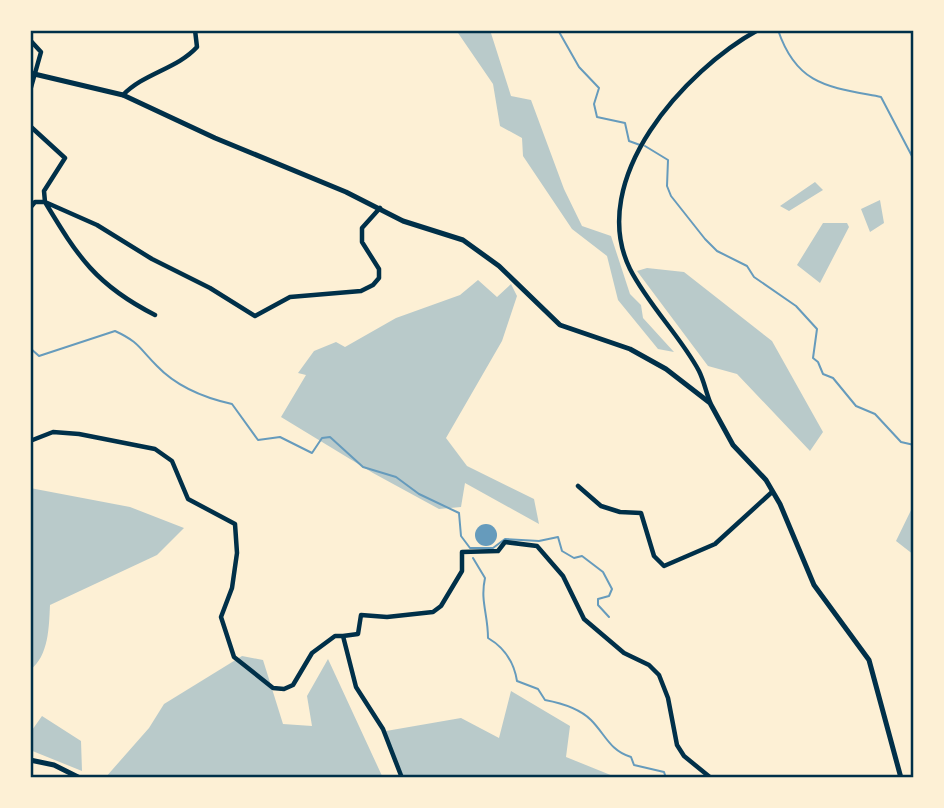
<svg xmlns="http://www.w3.org/2000/svg" width="944" height="808" viewBox="0 0 944 808" font-family="'Golos Text',sans-serif">
<style>
.green{fill:#b9caca}
.water{fill:#669bbc}
.lines{fill:none;stroke-linecap:round;stroke-linejoin:round}
.stream{stroke:#669bbc;stroke-width:2}
.minor{stroke:#003049;stroke-width:4.5}
.tertiary{stroke:#003049;stroke-width:5}
.neatline{fill:none;stroke:#003049;stroke-width:2.5}
</style>
<rect width="100%" height="100%" fill="#fdf0d5"/>
<path class="green" d="M456,30h34l21,66 20,4 33,89 18,37 29,10 19,58 11,11 2,13 31,34 -16,-3 -40,-49 -11,-44 -35,-27 -49,-73 -1,-18 -22,-12 -7,-42z
M815,182l8,8 -34,21 -9,-5z
M880,200l4,23 -14,9 -9,-23z
M823,223h24l2,4 -29,56 -23,-18z
M647,268l37,4 88,69 51,91 -13,19 -73,-77 -29,-8 -71,-95z
M478,280l19,17 14,-13 6,12 -15,45 -56,97 21,28 67,33 5,25 -74,-41 -4,24 -22,2 -66,-36 -92,-56 25,-42 -8,-2 16,-22 22,-9 9,5 51,-29 64,-23z
M30,488l100,19 54,21 -27,27 -107,50c-1,21 -1,51 -20,65z
M914,504v51l-18,-14z
M242,656l21,4 20,64 29,2 -5,-30 21,-37 55,119h-278l44,-50 15,-24z
M511,691l59,35 -4,31 52,21h-217l-15,-47 75,-13 38,20z
M42,716l39,25 1,30 -52,-21v-17z"/>
<path class="water" d="M475 535a11 11 0 1 1 22 0a11 11 0 1 1-22 0Z"/>
<g class="lines">
<path class="stream" d="M558,30l21,37 20,21 -5,16 3,13 28,6 4,18 11,4
M778,30c19,56 51,57 103,67l33,63
M645,146l23,14 -1,26 4,10 34,43 12,12 30,15 7,11 42,29 21,23 -4,29 5,4 5,12 10,4 23,28 19,8 26,28 13,3
M30,348l9,8 76,-25c24,11 24,17 42,35 20,21 48,32 75,38l26,36 22,-3 32,16 10,-15 8,-1 33,30 33,10 23,17 40,19 2,23 9,12
M470,548h23l12,-9 34,2 19,-4 4,14 12,7 8,-2 21,16 9,17 -3,7 -11,3v6l11,12
M473,558l12,20c-5,23 3,36 3,60 17,10 26,24 29,43l21,8 7,11c16,3 34,8 46,20 14,14 19,31 40,37l3,8 30,7 2,6"/>
<path class="minor" d="M30,40l11,12 -11,39
M123,95c21,-22 54,-26 74,-48l-2,-17
M30,126l35,32 -21,33 1,11c33,55 51,83 110,113
M30,208l5,-6h10l52,23 55,34 58,29 45,28 35,-19 71,-6 12,-6 6,-7v-9l-17,-27v-14l18,-20
M710,402c-4,-10 -6,-21 -11,-31 -18,-34 -50,-65 -69,-102 -44,-90 55,-199 128,-239
M30,441l23,-9 26,2 76,15 17,12 16,38 47,25 2,29 -5,35 -11,29 13,40 39,31 11,1 9,-4 19,-32 23,-17h8l13,51 27,42 19,49
M578,486l23,20 19,6 21,1 13,43 10,10 51,-22 57,-52
M343,636l15,-2 3,-19 26,2 46,-5 8,-6 21,-35v-19l36,-1 7,-9 32,4 26,30 21,43 40,34 25,12 10,10 9,23 9,47 7,11 27,22"/>
<path class="tertiary" d="M30,73l93,22 92,43 131,54 57,29 60,19 36,26 61,59 70,24 36,20 44,34 23,42 33,35 14,24 34,81 55,75 32,118
M30,760l24,5 26,13"/>
</g>
<rect width="944" height="808" fill="none" stroke="#fdf0d5" stroke-width="63"/>
<rect x="32" y="32" width="880" height="744" class="neatline"/>
</svg>
